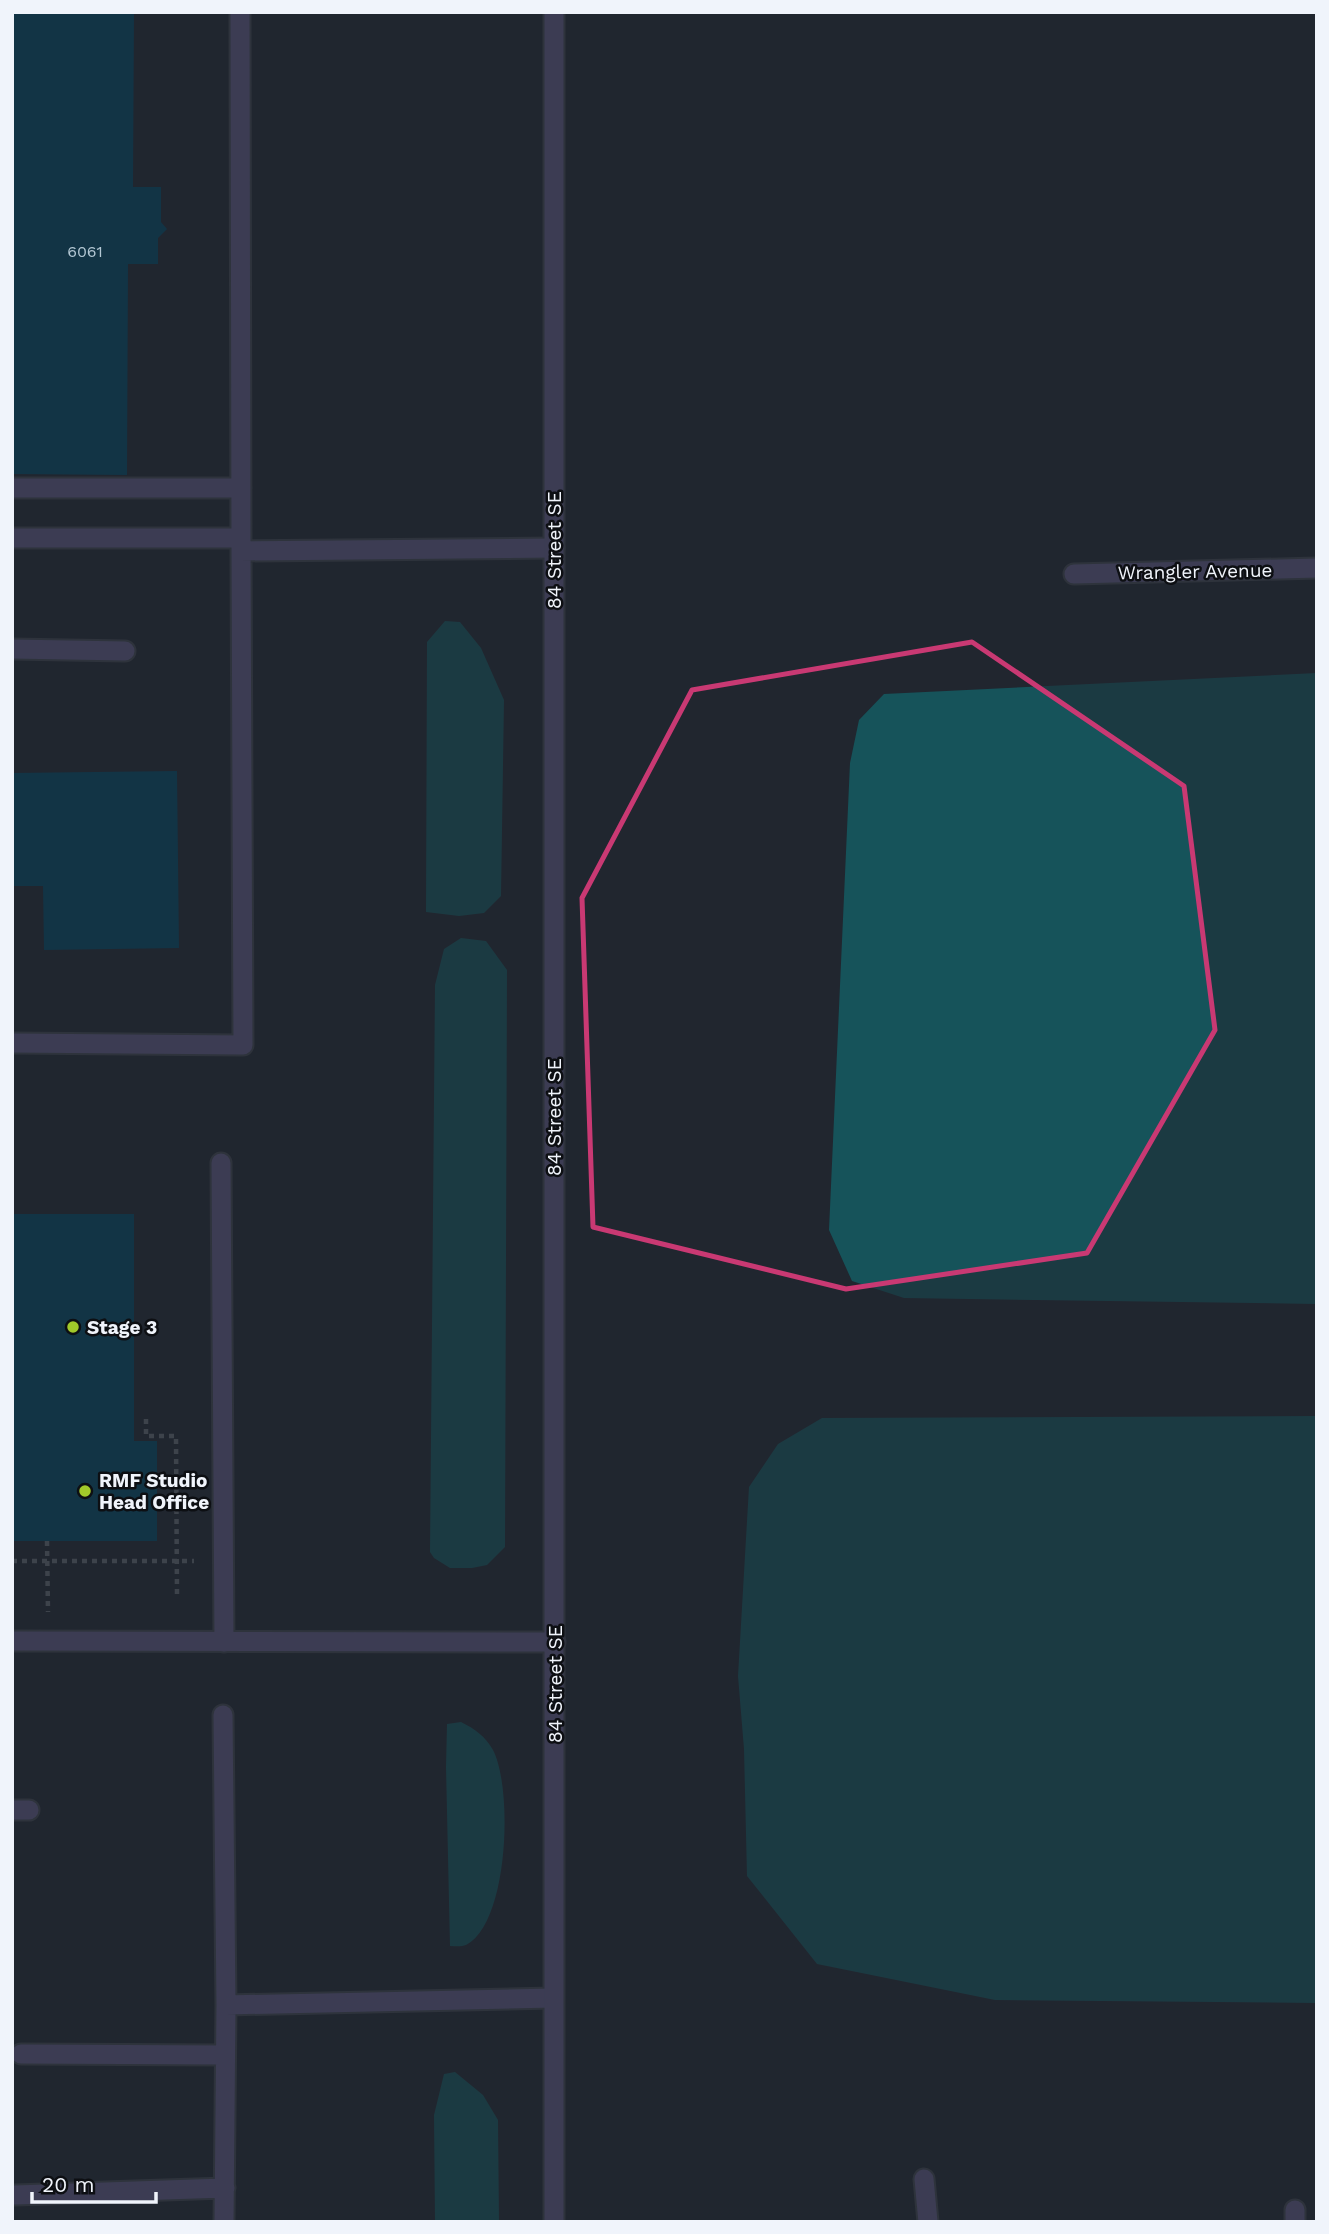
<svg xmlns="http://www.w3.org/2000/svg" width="1329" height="2234" viewBox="0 0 1329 2234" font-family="'Work Sans',sans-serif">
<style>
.water{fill:#16535a}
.building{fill:#024561}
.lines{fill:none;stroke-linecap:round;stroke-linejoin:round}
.service-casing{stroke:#3e434c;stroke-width:23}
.minor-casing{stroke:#3e434c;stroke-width:23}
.path{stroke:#61666e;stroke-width:4.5;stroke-dasharray:5 5;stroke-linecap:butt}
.service{stroke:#5d587e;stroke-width:19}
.minor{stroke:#5d587e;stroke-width:19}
.marked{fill:none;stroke:#c93973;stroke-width:5;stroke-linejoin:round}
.poi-dot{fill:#a1c92a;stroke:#0d0f13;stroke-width:2.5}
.labels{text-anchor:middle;stroke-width:5;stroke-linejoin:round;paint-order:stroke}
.number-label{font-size:16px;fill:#b4c8d4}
.street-label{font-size:19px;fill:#f0f4fb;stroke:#0d0f13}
.poi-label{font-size:19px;font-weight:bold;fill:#f0f4fb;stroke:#0d0f13;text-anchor:start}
</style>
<rect width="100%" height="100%" fill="#21262f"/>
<path class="water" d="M445,621l15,1 21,26 23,52 -3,196 -17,17 -25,3 -33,-4 1,-270z
M1317,673v631l-413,-6 -52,-17 -23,-51 21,-467 9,-43 25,-26z
M461,938l25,3 21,29 -2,577 -18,18 -15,3h-22l-16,-10 -4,-6 5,-567 9,-36z
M1317,1416v587l-322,-3 -178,-36 -70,-88 -3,-127 -6,-73 11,-189 29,-43 44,-26z
M461,1722c14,7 24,14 32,28 20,38 16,173 -27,195 -5,2 -11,1 -16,1l-4,-179 1,-43z
M455,2072l28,23 15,25 1,102h-64l-1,-107 10,-41z"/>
<path class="building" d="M12,12h122l-1,175h28v35l6,7 -9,9v26h-30l-1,211 -115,-1z
M177,771l2,177 -135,2 -1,-64h-31v-113z
M12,1214h122v227h23v100h-145z"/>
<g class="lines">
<g class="service-casing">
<path id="service" d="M240,12l1,539
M12,488h229
M12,538h229
M12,649l113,2
M12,1043l231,2 -2,-494 313,-3
M221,1163l3,479
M12,1641l543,1
M223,1715l3,290 -2,217
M12,1810h17
M226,2005l327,-7
M21,2054l204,1
M924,2179l4,43
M15,2195l210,-7
M1295,2210v12"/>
</g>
<g class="minor-casing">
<path id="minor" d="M554,12v2210
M1074,574l243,-6"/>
</g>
<path class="path" d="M146,1419v17h30l1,159
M47,1541l1,71
M12,1561h182"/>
<use href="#service" class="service"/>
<use href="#minor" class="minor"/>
</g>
<path d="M0 0H1329V2234H0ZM972,642l212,144 31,244 -128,223 -241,36 -253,-62 -11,-329 110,-208z" fill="#21262f" fill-opacity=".55" fill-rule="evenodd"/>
<path class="marked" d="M972,642l212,144 31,244 -128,223 -241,36 -253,-62 -11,-329 110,-208z"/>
<g class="poi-dot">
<circle cx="73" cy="1327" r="7"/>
<circle cx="85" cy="1491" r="7"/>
</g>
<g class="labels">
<g class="number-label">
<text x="85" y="257">6061</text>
</g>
<g class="street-label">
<text transform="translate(554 550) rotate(-90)" y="7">84 Street SE</text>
<text transform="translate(1195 571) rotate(-1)" y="7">Wrangler Avenue</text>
<text transform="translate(554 1117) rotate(-90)" y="7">84 Street SE</text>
<text transform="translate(555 1684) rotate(-90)" y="7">84 Street SE</text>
</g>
<g class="poi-label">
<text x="87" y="1334">Stage 3</text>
<text x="99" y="1487">RMF Studio<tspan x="99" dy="22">Head Office</tspan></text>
</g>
</g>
<rect width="1329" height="2234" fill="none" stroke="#f0f4fb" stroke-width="28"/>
<path d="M32 2192v10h124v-10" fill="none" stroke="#f0f4fb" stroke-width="3.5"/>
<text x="42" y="2192" font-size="21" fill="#f0f4fb" stroke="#0d0f13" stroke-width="5" paint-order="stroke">20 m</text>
</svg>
